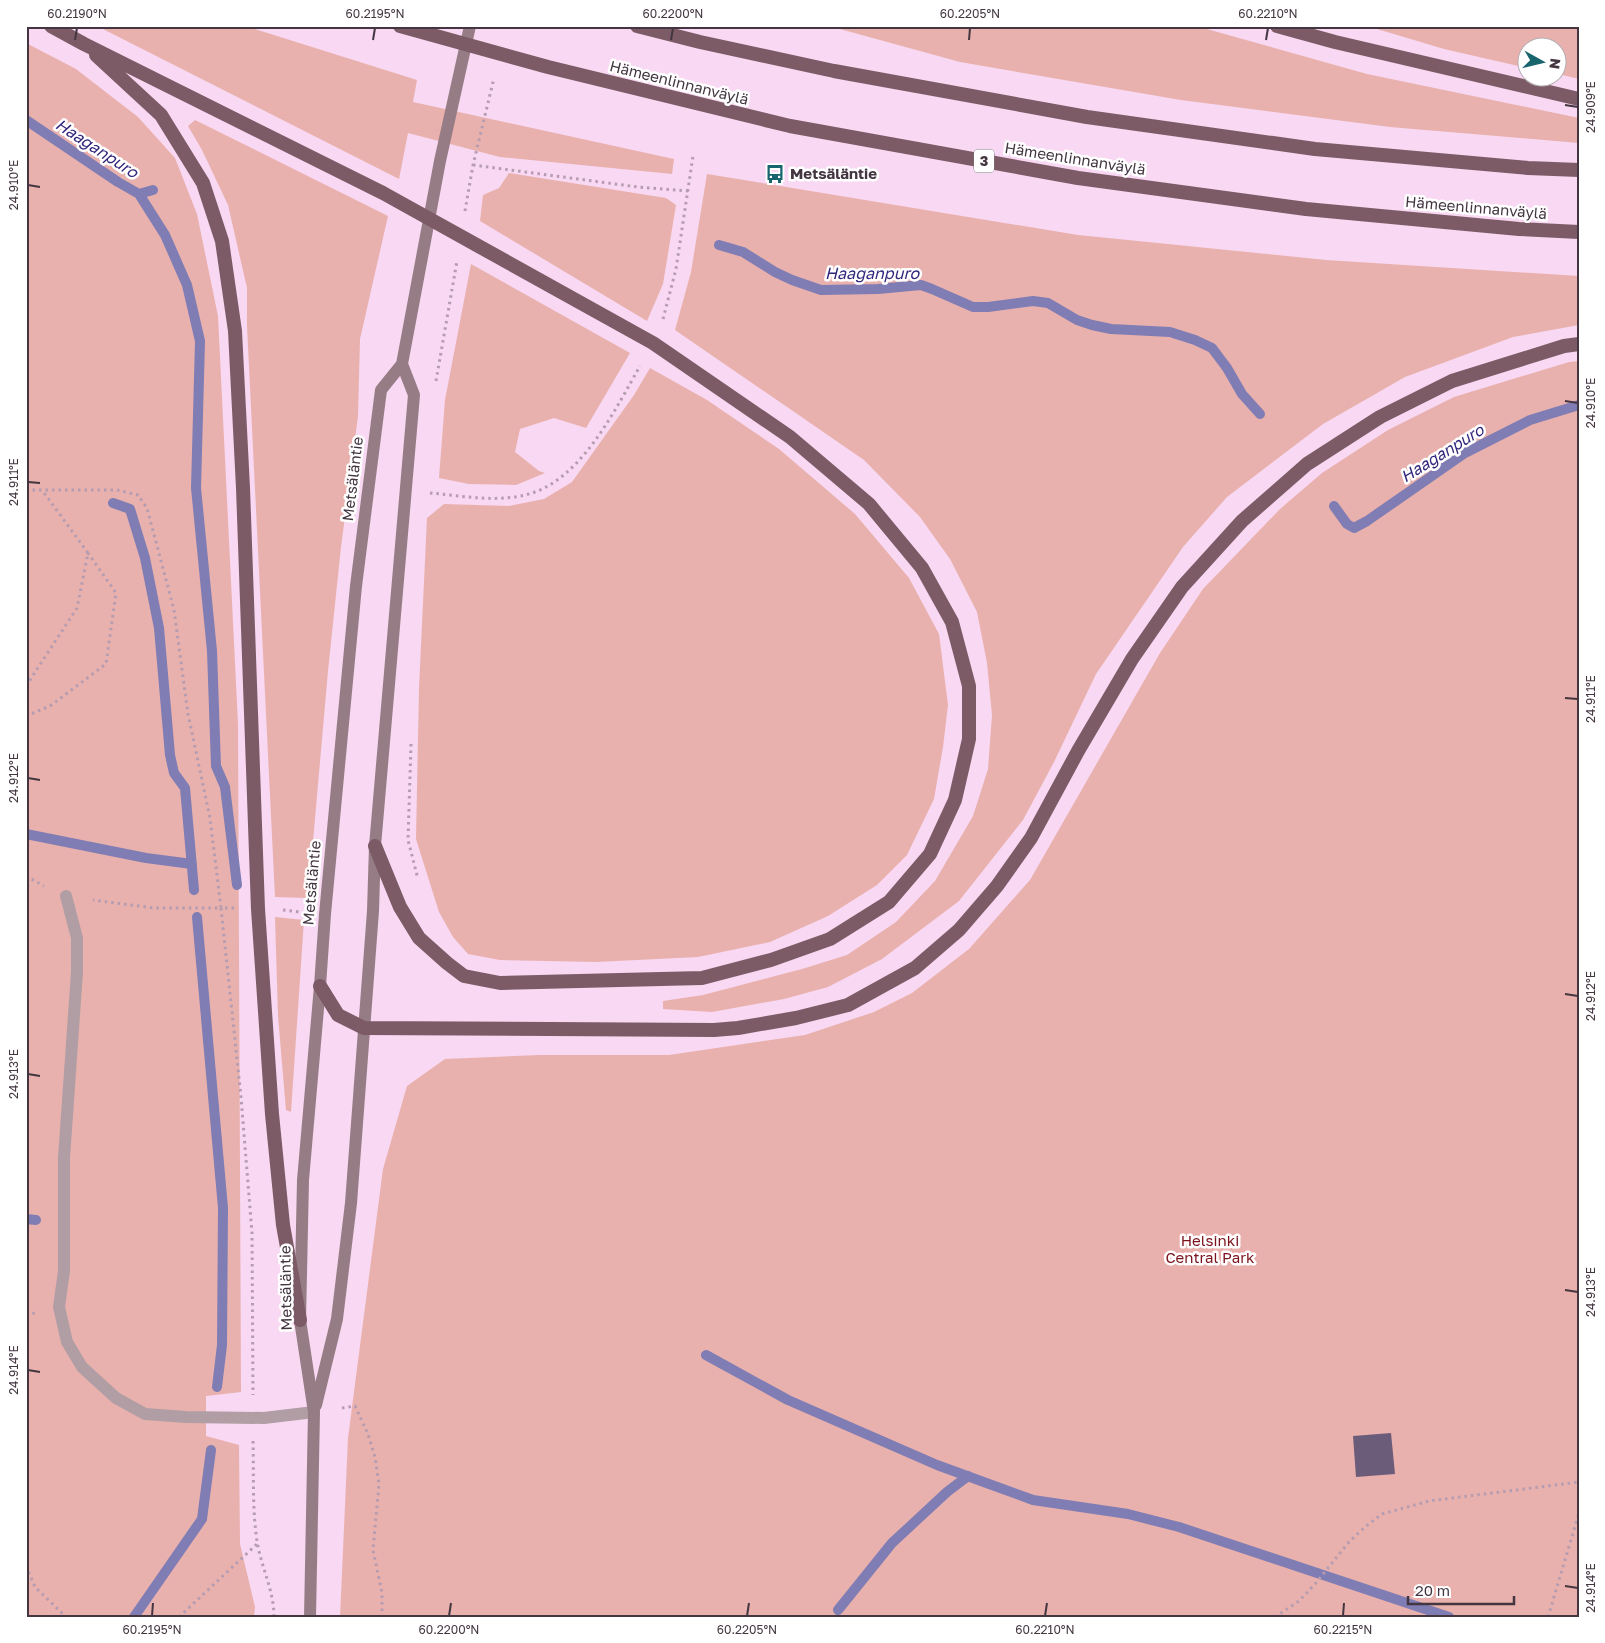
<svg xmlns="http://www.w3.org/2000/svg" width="1605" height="1643" viewBox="0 0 1605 1643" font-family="'Golos Text',sans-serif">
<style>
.green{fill:#e9b1ad}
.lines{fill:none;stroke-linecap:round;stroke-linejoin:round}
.stream{stroke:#7f7db4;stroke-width:10}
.building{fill:#6b5c7a}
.path{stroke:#b59cb0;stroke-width:3;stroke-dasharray:2.5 4;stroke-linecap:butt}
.service{stroke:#b09ea4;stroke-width:12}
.secondary{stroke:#967d85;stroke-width:12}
.trunk{stroke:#7c5b66;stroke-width:14}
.ticks{fill:none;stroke:#433641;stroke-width:2}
.labels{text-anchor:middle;stroke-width:5;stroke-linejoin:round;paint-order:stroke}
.shield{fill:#fff;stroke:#7b727a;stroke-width:1}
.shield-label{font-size:14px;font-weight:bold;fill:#433641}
.street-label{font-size:15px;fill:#433641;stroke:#fff}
.poi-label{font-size:15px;font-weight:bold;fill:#433641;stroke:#fff;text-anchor:start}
.park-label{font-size:15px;fill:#7b131d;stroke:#fff}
.water-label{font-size:16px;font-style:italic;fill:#32277c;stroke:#fff}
.neatline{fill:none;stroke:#433641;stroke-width:2}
.ticks-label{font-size:12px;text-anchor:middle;fill:#433641}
</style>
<rect width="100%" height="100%" fill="#f8d8f2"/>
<path class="green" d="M97,26h148l172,54 -4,22 261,57 -2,15 -172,-17 -92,-24 -9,46z
M829,26h367l171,48 212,44v25l-189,-16 -209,-27 -221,-38z
M1367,26h212v53l-21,-5v-26h-30l-1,20 -83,-19z
M26,43l50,26 62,48 37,41 22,56 21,102 20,408 3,668 -35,4v40l33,9 1,99 15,63 -1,10h-228z
M195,120l193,96 -28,123 -2,77 -17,131 -13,124 -20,227 -33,-1 -28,-571v-38l-19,-83 -26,-55 -14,-24z
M509,173l157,25 10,7 -13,79 -16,37 -167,-100 3,-26 16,-7z
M707,174l371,61 248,25 253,16v49l-66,12 -108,40 -82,47 -96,73 -44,50 -87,127 -42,88 -31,58 -64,81 -77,58 -54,28 -44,12 -72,13 -49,-3v-8l40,-6 99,-26 45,-14 49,-33 39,-41 38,-65 15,-47 4,-54 -5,-52 -10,-51 -27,-53 -30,-42 -56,-57 -189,-130 16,-58z
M471,264l159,89 -44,75 -32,-10 -34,11 -5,23 24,19 6,2 -29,12 -47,-1 -30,-6 6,-78z
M1579,361v1256h-1239l8,-179 35,-269 24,-83 38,-27 95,-4h129l136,-20 69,-23 38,-19 57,-44 61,-69 130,-227 43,-64 77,-80 42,-36 66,-43 66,-33 115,-35z
M650,368l57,32 72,49 76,65 54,64 30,56 9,71 -5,42 -9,52 -27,56 -30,30 -49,31 -58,26 -72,15 -102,5 -96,-2 -32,-6 -15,-17 -14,-25 -23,-73 3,-151 8,-170 17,-14 65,2 35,-7 28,-17 62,-87z
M275,917l29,3 -13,192 -5,-2 -8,-94z"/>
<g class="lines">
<path class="stream" d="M26,120l92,62 21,12 14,-4
M139,194l26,41 22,50 13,56 -4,147 16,163 4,115 9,21 12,98
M719,245l24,7 32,20 17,8 29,10 57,-1 43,-4 11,4 41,18h15l45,-6 15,2 29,17 15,5 19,4 59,3 25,8 17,8 15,20 15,26 18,20
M113,503l17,6 15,49 14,70 11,127 4,18 11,15 9,102
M1334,506l13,18 7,4 13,-7 98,-68 65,-33 49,-15
M26,834l120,24 46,6
M197,917l26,291 -1,137 -5,42
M26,1219l10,1
M706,1355l82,45 149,65 96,35 95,14 51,13 270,90
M838,1610l54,-67 55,-51 21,-16
M134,1617l68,-98 9,-69"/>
</g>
<path class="building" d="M1391,1433l4,41 -39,3 -3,-41z"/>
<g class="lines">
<path class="path" d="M473,165l165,22 50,4
M465,211l8,-46 21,-87
M663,319l13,-50 17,-113
M436,381l21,-120
M26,490h91l21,5 9,13 27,102 14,104 22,104 11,90h-67l-61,-8
M430,493c34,3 72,11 105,-1 49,-18 81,-84 105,-126
M26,686l51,-78 11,-55 -46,-63
M26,716l24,-10 56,-42 10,-71 -28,-40
M411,744l-3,96 10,39
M26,876l18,10
M234,908h-13l20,189 11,136 1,162
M283,910l18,2
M26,1315l9,-2
M342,1408l13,-2 13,28 7,23 4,27 -6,66 9,43v24
M253,1441c1,34 -1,67 4,100 4,26 17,49 17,76
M26,1566l9,21 31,30
M179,1617l78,-73
M1275,1617l24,-16 16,-17 34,-42 16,-15 17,-13 47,-13 150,-19
M1548,1617l31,-104"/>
<path class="service" d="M66,896l11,42v34l-13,186v113l-5,36 8,35 15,25 34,31 29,16 41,3 78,1 50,-6"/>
<path class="secondary" d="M316,1405l21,-86 14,-116 22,-292 2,-65 39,-451 -12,-31
M310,1617l4,-205 -14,-92 3,-140 17,-194 5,-72 31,-328 25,-196 21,-26 38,-203 30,-135"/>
<path class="trunk" d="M51,26l33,18 299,149 270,150 137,94 79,67 53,64 30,54 17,64v53l-14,61 -25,54 -41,48 -59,37 -59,21 -69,18 -202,5 -36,-7 -17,-13 -28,-25 -19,-31 -25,-61
M400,26l148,41 242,59 288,52 228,31 213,20 60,3
M637,26l63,16 134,29 253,46 228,32 213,19 51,2
M1277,26l58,16 244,57
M96,55l65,60 42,68 19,58 13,90 8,157 15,421 14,205 11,111 17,95
M320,986l18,29 26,13 350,2 24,-2 58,-10 52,-13 67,-37 44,-38 38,-44 34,-48 47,-87 54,-92 50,-72 60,-66 65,-57 73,-47 72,-36 112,-35 15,-2"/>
</g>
<path class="ticks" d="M75,40l2,-12M373,40l2,-12M671,40l2,-12M969,40l1,-12M1266,40l2,-12M1565,105l13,2M28,185l12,2M1565,401l13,2M28,482l12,1M1565,698l13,1M28,778l12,2M1565,994l13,2M28,1074l12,2M1565,1290l13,2M28,1370l12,2M1565,1586l13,2M152,1616l1,-13M449,1616l2,-13M747,1616l2,-13M1045,1616l2,-13M1343,1616l1,-13"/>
<defs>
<g id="bus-bare" transform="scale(1.5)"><path d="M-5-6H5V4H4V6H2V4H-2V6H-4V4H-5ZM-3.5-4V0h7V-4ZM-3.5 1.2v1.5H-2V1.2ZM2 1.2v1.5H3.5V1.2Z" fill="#18656e" stroke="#fff" stroke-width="2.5" paint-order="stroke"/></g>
</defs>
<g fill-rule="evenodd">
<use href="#bus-bare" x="775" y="174"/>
</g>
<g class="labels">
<rect class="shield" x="974" y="149.5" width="20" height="23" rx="4"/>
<g class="shield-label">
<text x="984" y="166">3</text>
</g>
<g class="street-label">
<text transform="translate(679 83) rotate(14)" y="5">Hämeenlinnanväylä</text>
<text transform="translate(1075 159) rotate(9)" y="5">Hämeenlinnanväylä</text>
<text transform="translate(1476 208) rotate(5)" y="5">Hämeenlinnanväylä</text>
<text transform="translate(353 479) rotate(-83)" y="5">Metsäläntie</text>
<text transform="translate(312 883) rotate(-85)" y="5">Metsäläntie</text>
<text transform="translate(286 1288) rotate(-91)" y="5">Metsäläntie</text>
</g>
<g class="poi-label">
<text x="790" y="179">Metsäläntie</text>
</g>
<g class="park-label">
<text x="1210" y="1246">Helsinki<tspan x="1210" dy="17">Central Park</tspan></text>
</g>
<g class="water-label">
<text transform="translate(97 148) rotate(33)" y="6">Haaganpuro</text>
<text x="872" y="279">Haaganpuro</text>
<text transform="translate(1442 453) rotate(-32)" y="6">Haaganpuro</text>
</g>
</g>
<rect width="1605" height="1643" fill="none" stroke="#ffffff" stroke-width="55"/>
<g transform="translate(1542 62) rotate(98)"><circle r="24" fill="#ffffff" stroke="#b4afb3"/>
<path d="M0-4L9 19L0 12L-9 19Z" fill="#18656e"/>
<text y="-8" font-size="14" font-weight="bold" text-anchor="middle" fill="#433641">N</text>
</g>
<path d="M1408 1596v8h106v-8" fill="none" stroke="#433641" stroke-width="2.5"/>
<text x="1415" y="1596" font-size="15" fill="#433641" stroke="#ffffff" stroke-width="4" paint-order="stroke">20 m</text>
<rect x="28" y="28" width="1550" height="1588" class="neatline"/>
<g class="ticks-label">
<text x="77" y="18">60.2190°N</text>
<text x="375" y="18">60.2195°N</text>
<text x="673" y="18">60.2200°N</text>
<text x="970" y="18">60.2205°N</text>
<text x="1268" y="18">60.2210°N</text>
<text transform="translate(1591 107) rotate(-90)" y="4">24.909°E</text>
<text transform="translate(14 185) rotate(-90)" y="4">24.910°E</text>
<text transform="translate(1591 403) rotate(-90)" y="4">24.910°E</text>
<text transform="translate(14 482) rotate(-90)" y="4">24.911°E</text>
<text transform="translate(1591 699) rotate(-90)" y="4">24.911°E</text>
<text transform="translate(14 778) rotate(-90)" y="4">24.912°E</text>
<text transform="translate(1591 996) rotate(-90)" y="4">24.912°E</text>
<text transform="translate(14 1074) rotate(-90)" y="4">24.913°E</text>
<text transform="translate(1591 1292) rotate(-90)" y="4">24.913°E</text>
<text transform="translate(14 1370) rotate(-90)" y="4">24.914°E</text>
<text transform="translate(1591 1588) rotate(-90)" y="4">24.914°E</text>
<text x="152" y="1634">60.2195°N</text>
<text x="449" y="1634">60.2200°N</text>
<text x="747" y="1634">60.2205°N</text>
<text x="1045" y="1634">60.2210°N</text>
<text x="1343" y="1634">60.2215°N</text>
</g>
</svg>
